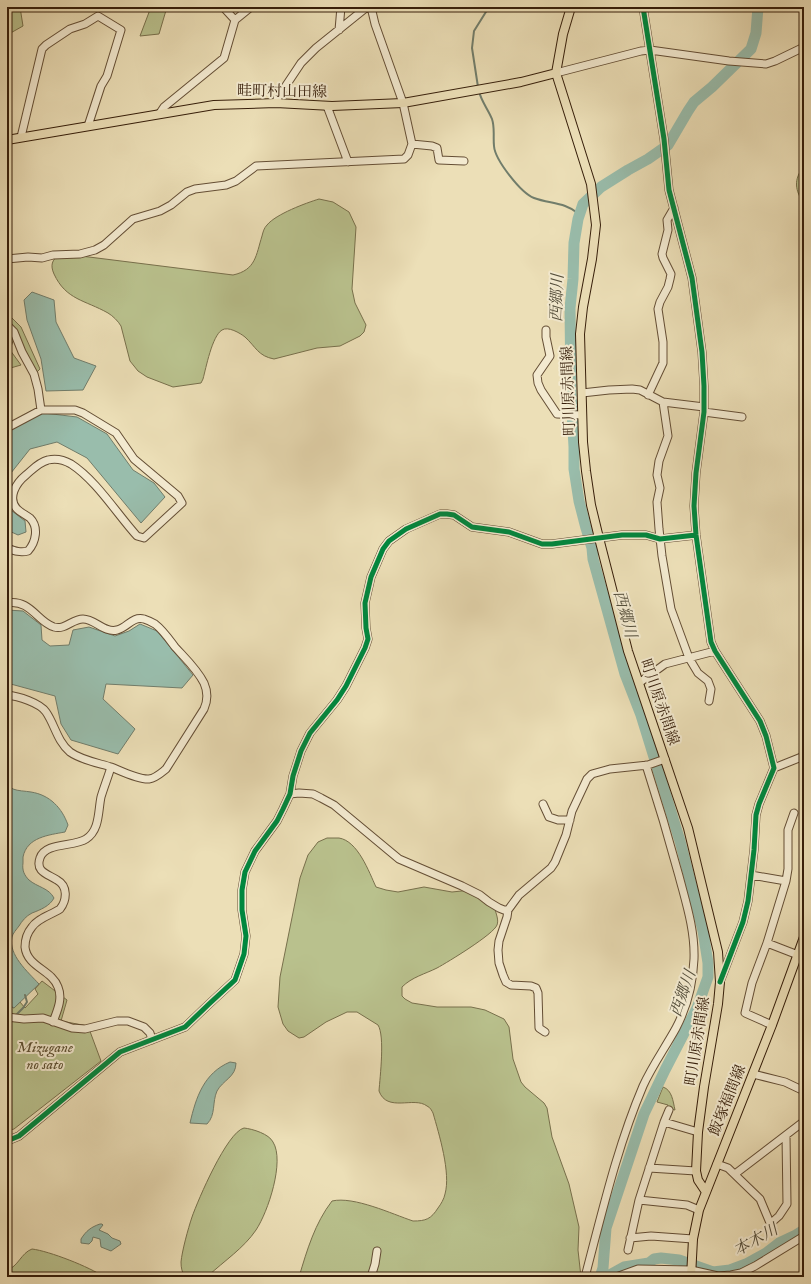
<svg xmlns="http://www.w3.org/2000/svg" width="811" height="1284" viewBox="0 0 811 1284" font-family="'IM FELL English','Noto Serif JP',serif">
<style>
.green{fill:#b9c18d;stroke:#78704c}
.water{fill:#99bdac;stroke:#717d6b}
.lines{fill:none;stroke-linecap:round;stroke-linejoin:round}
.stream{stroke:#717d6b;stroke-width:2}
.river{stroke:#99bdac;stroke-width:11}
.minor-casing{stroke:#644e35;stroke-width:9}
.major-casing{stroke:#361e0a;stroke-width:10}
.minor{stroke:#f3ead0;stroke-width:7}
.major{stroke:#ecdfb7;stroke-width:8}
.cycleway-casing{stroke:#f3ead0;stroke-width:8}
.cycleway{stroke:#00873e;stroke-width:5}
.labels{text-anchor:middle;stroke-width:4;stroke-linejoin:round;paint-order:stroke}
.street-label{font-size:15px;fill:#361e0a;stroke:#f3ead0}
.park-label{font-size:15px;font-style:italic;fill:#5d4f31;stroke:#f3ead0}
.water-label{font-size:16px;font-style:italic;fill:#544e3b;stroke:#f3ead0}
</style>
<rect width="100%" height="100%" fill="#ecdfb7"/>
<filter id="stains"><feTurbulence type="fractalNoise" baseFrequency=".005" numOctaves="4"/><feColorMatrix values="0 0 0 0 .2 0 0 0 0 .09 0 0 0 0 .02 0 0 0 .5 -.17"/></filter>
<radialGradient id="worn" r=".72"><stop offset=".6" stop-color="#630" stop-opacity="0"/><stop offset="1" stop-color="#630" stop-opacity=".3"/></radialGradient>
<path class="green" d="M7,7h13l3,19 -16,9z
M151,7h16l-8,27 -19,2z
M804,166v38c-9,-14 -11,-24 0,-38z
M319,199l14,3 16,10 7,15 -4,62 3,14 11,22 -2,7 -4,4 -20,10 -23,2 -43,11c-16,-3 -18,-12 -29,-22 -5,-4 -17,-11 -23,-7 -10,6 -16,38 -19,49l-2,4 -28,4 -26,-10 -9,-6 -8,-10 -9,-35c-3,-5 -8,-10 -13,-13 -23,-13 -42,-13 -54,-39 -4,-9 -2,-14 5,-19h14l160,20c23,-5 23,-20 29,-39 1,-4 2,-8 5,-11 9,-11 39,-22 52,-26z
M7,313l14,14 19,42 -6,6 -20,-37 -4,12 11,15 -14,4z
M327,838c4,0 8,0 12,0 19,3 30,34 37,49l10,3 12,2 26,-5 28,5 19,-2 24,19c1,5 4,11 2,16 -3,9 -49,37 -60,43 -12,6 -25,9 -35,19v9l3,3 7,4 25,4h34l14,3 19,9 5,8 4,32 8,23 4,5 19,16 3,5 5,29 17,47 10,43 -1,23 3,27h-282c8,-27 16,-54 33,-76 22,-5 60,13 81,20 13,0 18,-2 25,-13 3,-4 6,-9 7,-14 6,-21 -6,-60 -12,-81 -1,-2 -3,-6 -6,-7 -13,-10 -40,7 -48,-15 1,-14 6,-55 -1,-66l-21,-13h-10l-21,10 -22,15 -5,1 -11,-7 -5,-7 -5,-17 2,-30 20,-99 8,-23 10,-13z
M42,981l25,19 -6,21 27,5 13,35 -87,68 -7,2v-127l7,4 6,-6 5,6 13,-14 -3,-5z
M663,1087c9,3 10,14 12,23l-8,-2 1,-3 -11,-3z
M244,1128c9,1 25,6 29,14 12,19 -5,70 -17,88 -12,18 -32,31 -48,46l-2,1h-21c-3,-5 -4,-9 -4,-15 1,-11 7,-33 11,-45 6,-17 35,-85 52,-89z
M32,1249c17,2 58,18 72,28h-97v-7c11,-3 14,-17 25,-21z"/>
<path class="water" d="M32,292l22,8 2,22 18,36 22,8 -13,24 -37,1 -5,-32 -14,-39 -3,-20z
M44,413l33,4 30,17 26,36 21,13 11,14 -24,26 -54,-65 -30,-16 -27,7 -23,29v-45l19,-13z
M7,507l18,14 1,11 -8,3 -11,-5z
M7,610l16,1 18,14 1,15 8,6 19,-1 4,-15 16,-3 26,9 14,-5 11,-7 17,7 36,44 -11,13 -76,-4 -3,15 32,30 -17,25 -47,-14 -10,-16 -6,-28 -48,-13z
M7,782c2,2 4,6 6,7 5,2 12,2 18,3 19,3 31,16 37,33l-3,7c-16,3 -38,5 -42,25 0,2 0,4 0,6 -1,7 1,12 6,17 8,7 20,8 25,18 -4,8 -14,12 -22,15 -6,3 -10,8 -13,13 -3,4 -6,7 -7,11 -4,18 16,35 27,47l-25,24 -7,-4z
M230,1062l6,1c0,14 -13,17 -19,28 -5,11 -1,24 -10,33l-17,-1c6,-26 14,-50 40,-61z
M100,1224h2l1,1 -4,5 9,4 4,4 8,3 1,3 -10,7 -10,-4 -1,-8 -7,-2 -1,4 -3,3 -8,-1v-4c5,-8 10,-12 19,-15z"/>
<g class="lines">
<path class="stream" d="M478,87l-6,-39 2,-17 15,-24
M479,91c2,10 9,18 13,28 3,9 1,17 2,27 1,14 27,47 40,52 16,6 31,4 45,16
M16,1015l7,-7 4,-6 -2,-7
M7,1024l5,-4"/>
<path class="river" d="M600,1277l3,-9 3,-40 38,-114 21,-44 32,-62 11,-31v-14l-5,-32 -23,-90 -39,-126 -16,-41 -32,-115 -1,-11 -6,-20 -7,-27 -5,-32v-22l-3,-54 -1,-85 3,-29 1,-36 4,-24 5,-15 18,-17 27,-17 20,-11 20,-14 20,-34 6,-9 18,-15 39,-38 5,-16 2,-26
M606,1277l18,-10 25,-4 5,-4 7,-1 18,2 34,12 17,-2 16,-6 20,-11 13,-10 17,-8 8,-5"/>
<g class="minor-casing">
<path id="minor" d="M223,7l12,13
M643,7l21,132 5,51 23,88 10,74 2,34v26l-8,61 -2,33 2,29 15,107 4,9 45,70 6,15 8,32 -15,36 -3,11 -2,35 -6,51 -5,21 -23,60
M339,30l2,-23
M556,73l85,-22 9,-1 79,11 37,3 9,-3 29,-14
M276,103l1,-4 24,-36 15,-15 51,-41
M327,106l21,56
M160,113l4,-6 60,-49 11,-38 16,-13
M21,137l21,-88 4,-4 24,-16 15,-5 13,-8 23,14 -14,46 -6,10 -13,40
M412,144l20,2 5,2 2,12 25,1
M7,259l21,-2 14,1 11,-3 27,-1 15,-4 9,-5 29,-26 27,-8 11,-6 16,-13 8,-3 31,-4 10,-4 20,-15 148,-7 4,-4 4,-11 -9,-41 -28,-79 -4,-17
M7,325l7,7 8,20 12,22 4,15 3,21
M546,330v7l4,19 -13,19 1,8 3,7 16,24 25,1
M582,393l27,-3 23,-1 8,1 23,12 41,5
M648,395l15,-32v-21l-5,-33 2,-7 8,-15 2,-8 1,-5 -8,-16 -1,-4 6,-24 -1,-10 7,-12
M663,402l5,34 -9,25 -2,14 3,13 -3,14 2,27 3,27 9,53 18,49 9,15 10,8 3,8 -2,12
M704,412l38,5
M7,428l34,-18h34l8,3 33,20 18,26 44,37 4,7 -38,35 -7,-2c-20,-22 -41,-56 -66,-72 -7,-4 -15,-6 -23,-4 -9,2 -16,10 -22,15 -10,8 -19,23 -9,34 4,4 9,6 13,9 9,9 6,24 -2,33 -8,2 -13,0 -21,-3
M7,603c24,-4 30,19 47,24 12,3 18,-8 29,-8 12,0 21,14 34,11 10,-2 15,-14 27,-11 3,1 8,3 11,5 8,6 14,15 20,23 10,11 22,22 29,36 4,9 4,17 0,26l-38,60c-5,4 -10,9 -17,10 -10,1 -28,-8 -38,-12
M639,683l26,-19 50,-13
M7,695c11,1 33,8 39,17 9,13 11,29 24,40 11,8 28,11 41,15 -3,10 -7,20 -10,30 -3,14 -1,33 -15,42 -12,8 -41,3 -46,19 -5,14 8,16 17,22 11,6 10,20 3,29 -9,6 -22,9 -28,18 -5,6 -7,13 -7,20 2,20 27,23 33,40 5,12 -1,24 -5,35
M774,768l30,-12
M290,794l9,-1 14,1 8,4 13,7 65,54 63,27 18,9 9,7 10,6 5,2h4l11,-15 32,-27 4,-6 11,-27 6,-24 15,-32 5,-5 18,-5 38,-4 17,-6
M543,804l6,13 9,3h12
M751,875l35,6 -19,62 -15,40 -7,30 27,12
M786,881l2,-12v-39l6,-17
M508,910l-1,7 -8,24 -1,9 1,13 4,12 3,7 5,3 20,1 5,2 2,5 1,35 6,4
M767,943l31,12
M7,1017l17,2 19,-1 29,10 13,1 32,-8h11l16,6 6,6 2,7
M753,1074l32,8 19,9
M664,1122l5,-12
M7,1141l12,-5 101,-84 65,-25 24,-23 26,-24 9,-26 2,-18 -4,-26v-20l3,-18 10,-21 22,-30 6,-12 7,-15 3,-18 8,-25 9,-18 27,-33 9,-14 19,-38 3,-9 -2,-11 -1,-25 6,-26 12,-28 6,-8 17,-12 34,-15h7l7,1 18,12 37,5 33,12h10l70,-9h24l14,4 36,-4
M717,1164l11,4 32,31 13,31
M649,1168l47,3
M735,1174l68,-52 1,-1
M639,1200l48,5 12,5
M770,1224l9,-8 8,-12 -1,-68
M630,1238l21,-2 42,3
M628,1250l11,-50 25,-78 34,10
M371,1277l4,-13 2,-13
M585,1277c17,-64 32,-130 58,-191 9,-20 22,-38 33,-58 11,-21 17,-46 18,-69 1,-29 -8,-56 -15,-83 -10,-37 -21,-74 -33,-111
M616,1277l22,-8 53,1 27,6 13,-1 10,-2 14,-7 49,-30"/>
</g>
<g class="major-casing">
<path id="major" d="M571,7l-8,27 -7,39 35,111 5,41 -4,34 -9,48 -3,27 3,108 3,29 5,34 8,33 29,113 60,177 30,124 2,30 -2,22 -14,83 -6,45 -2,39 2,9 8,12
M7,140l207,-35 62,-2 56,3 71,-3 118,-21 35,-9
M691,1277l2,-38 6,-29 73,-185 32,-88"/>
</g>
<use href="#minor" class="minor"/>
<use href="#major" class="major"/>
<g class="cycleway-casing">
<path id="cycleway" d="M643,7l21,132 5,51 23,88 10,74 2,34v26l-8,61 -2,33 2,29 15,107 4,9 45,70 6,15 8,32 -15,36 -3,11 -2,35 -6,51 -5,21 -23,60
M7,1141l12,-5 101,-84 65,-25 24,-23 26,-24 9,-26 2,-18 -4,-26v-20l3,-18 10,-21 22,-30 6,-12 7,-15 3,-18 8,-25 9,-18 27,-33 9,-14 19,-38 3,-9 -2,-11 -1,-25 6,-26 12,-28 6,-8 17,-12 34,-15h7l7,1 18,12 37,5 33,12h10l70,-9h24l14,4 36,-4"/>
</g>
<use href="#cycleway" class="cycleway"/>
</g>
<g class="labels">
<g class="street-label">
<text transform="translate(282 91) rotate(1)" y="5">畦町村山田線</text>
<text transform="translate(568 391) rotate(-92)" y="5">町川原赤間線</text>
<text transform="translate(660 702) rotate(71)" y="5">町川原赤間線</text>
<text transform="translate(697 1041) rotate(-81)" y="5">町川原赤間線</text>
<text transform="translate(727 1100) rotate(-68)" y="5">飯塚福間線</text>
</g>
<g class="park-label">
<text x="45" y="1052">Mizugane<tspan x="45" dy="17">no sato</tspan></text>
</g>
<g class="water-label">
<text transform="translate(556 298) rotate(-88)" y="6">西郷川</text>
<text transform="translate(626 614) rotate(75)" y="6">西郷川</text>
<text transform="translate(682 993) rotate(-71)" y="6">西郷川</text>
<text transform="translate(755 1239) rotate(-29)" y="6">本木川</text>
</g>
</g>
<rect width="811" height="1284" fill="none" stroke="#ecdfb7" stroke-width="24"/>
<rect x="8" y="8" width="795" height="1268" fill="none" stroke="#361e0a" stroke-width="2"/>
<rect x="12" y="12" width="787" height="1260" fill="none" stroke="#361e0a"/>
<rect width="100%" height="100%" filter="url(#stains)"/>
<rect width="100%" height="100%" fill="url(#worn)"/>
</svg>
